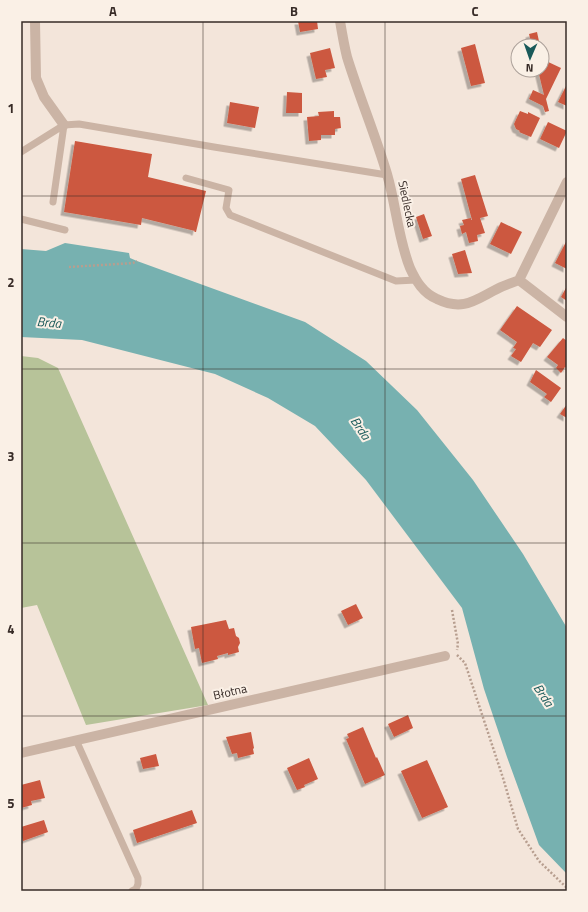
<svg xmlns="http://www.w3.org/2000/svg" width="588" height="912" viewBox="0 0 588 912" font-family="'Titillium Web',sans-serif">
<style>
.green{fill:#b7c399}
.water{fill:#77b1b0}
.building{fill:#cc583f;filter:url(#shadow)}
.lines{fill:none;stroke-linecap:round;stroke-linejoin:round}
.path{stroke:#b79e8f;stroke-width:2.5;stroke-dasharray:2 2;stroke-linecap:butt}
.lane{stroke:#cbb4a5;stroke-width:7}
.street{stroke:#cbb4a5;stroke-width:10}
.grid{fill:none;stroke:#372b27;stroke-width:1;stroke-opacity:0.55}
.labels{text-anchor:middle;stroke-width:4;stroke-linejoin:round;paint-order:stroke}
.street-label{font-size:12px;fill:#372b27;stroke:#faf0e6}
.water-label{font-size:13px;font-style:italic;fill:#1a5a5a;stroke:#faf0e6}
.neatline{fill:none;stroke:#372b27;stroke-width:1.5}
.grid-label{font-size:13px;text-anchor:middle;font-weight:bold;fill:#372b27}
</style>
<defs>
<filter id="shadow"><feDropShadow dx="-3.5" dy="3.5" stdDeviation="0" flood-color="#0004"/></filter>
</defs>
<rect width="100%" height="100%" fill="#f3e5da"/>
<path class="green" d="M21,356l17,2 20,10 150,337 -122,20 -49,-120 -16,3z"/>
<path class="water" d="M65,243l64,10 1,5 7,3 168,61 61,39 51,49 56,70 50,74 44,74v246l-28,-29 -32,-88 -23,-68 -22,-81 -96,-128 -51,-54 -47,-28 -53,-24 -133,-34 -61,-3v-88l25,2z"/>
<path class="building" d="M298,21h19l1,8 -18,3z
M537,32l3,14h-8l-3,-12z
M475,44l10,39 -14,3 -10,-38z
M330,48l5,20 -10,2 2,7 -11,2 -6,-26z
M542,56l2,4 17,8 -15,31 3,12 -4,1 -2,-6 -14,-7 4,-9 11,5 -6,-25h4z
M567,84v22l-9,-4z
M287,92l15,1v20h-16z
M230,102l29,5 -4,21 -28,-5z
M334,111v6h6l1,11 -6,1v6h-14v5l-12,1 -2,-24 12,-1 -1,-4z
M520,111l8,3v-2l12,6 -9,19 -12,-5 1,-1 -4,-2 -2,-5z
M548,122l19,9 -8,17 -19,-9z
M75,141l77,13 -4,23 58,14 -10,41h-2l1,-1 -53,-13 -1,7 -77,-13z
M475,175l13,41 -8,2 5,15 -8,2 1,6 -9,2 -3,-11 -4,2 -2,-8 4,-1 -2,-5 9,-2v2h1l-11,-41z
M424,214l8,22 -9,3 -7,-22z
M501,222l21,10 -11,22 -21,-10z
M567,240v29l-12,-6z
M465,250l7,23 -14,1 -6,-20z
M567,286v15l-6,-4z
M517,306l35,24 -12,17 -7,-4 -12,19 -10,-6 5,-7 -3,-1 4,-6 -17,-12z
M563,338l4,3v28l-2,-2 -4,6 -5,-5 2,-3 -11,-8z
M536,370l25,18 -10,14 -7,-5 3,-3 -17,-12z
M567,404v14l-7,-4z
M356,604l7,14 -15,7 -7,-14z
M226,620l3,9 5,-1 2,8 3,2 1,5 -2,4 1,5 -11,3v-2l-11,3 1,3 -16,4 -3,-15 -4,1 -4,-22z
M408,715l5,13 -19,9 -6,-13z
M363,727l13,31 1,-1 8,18 -20,9 -19,-45 3,-1 -2,-4z
M251,732l3,16 -1,1 1,5 -16,4 -1,-5 -5,1 -6,-17z
M156,754l3,12 -16,3 -3,-11z
M309,758l9,21 -14,6 1,2 -8,3 -10,-22z
M427,760l21,47 -26,11 -21,-47z
M40,780l5,18 -14,3 1,4 -11,3v-23z
M192,810l5,13 -60,20 -4,-13z
M44,820l4,12 -25,9 -2,-7v-7z"/>
<g class="lines">
<path class="path" d="M69,267l64,-4 4,-2
M452,610l6,34 -1,6
M457,655l8,8 38,115 15,51 21,32 28,27"/>
<path class="lane" d="M21,152l43,-27 15,-1 135,23 173,28
M186,178l43,12 -3,18 4,7 166,66 20,-1
M53,202l11,-77
M21,219l44,11
M76,740l62,138v6l-2,5 -4,2"/>
<path class="street" d="M35,21l1,57 8,19 20,28
M340,21c2,12 4,24 7,36 12,39 28,77 40,117 9,31 11,64 23,94 6,13 13,25 27,31 27,13 39,0 62,-11 6,-3 13,-5 20,-8l48,-98
M519,280l48,37
M21,753l424,-97"/>
</g>
<path class="grid" d="M203,21v870M385,21v870M21,196h546M21,369h546M21,543h546M21,716h546"/>
<g class="labels">
<g class="street-label">
<text transform="translate(407 204) rotate(78)" y="4">Siedlecka</text>
<text transform="translate(230 692) rotate(-13)" y="4">Błotna</text>
</g>
<g class="water-label">
<text transform="translate(49 322) rotate(5)" y="5">Brda</text>
<text transform="translate(361 428) rotate(56)" y="5">Brda</text>
<text transform="translate(544 695) rotate(56)" y="5">Brda</text>
</g>
</g>
<rect width="588" height="912" fill="none" stroke="#faf0e6" stroke-width="44"/>
<g transform="translate(530 58) rotate(182)"><circle r="19" fill="#faf0e6" stroke="#aca19a"/>
<path d="M0-3L7 15L0 10L-7 15Z" fill="#1a5a5a"/>
<text y="-6" font-size="11" font-weight="bold" text-anchor="middle" fill="#372b27">N</text>
</g>
<rect x="22" y="22" width="544" height="868" class="neatline"/>
<g class="grid-label">
<text x="113" y="16">A</text>
<text x="294" y="16">B</text>
<text x="475" y="16">C</text>
<text x="11" y="113">1</text>
<text x="11" y="287">2</text>
<text x="11" y="461">3</text>
<text x="11" y="634">4</text>
<text x="11" y="808">5</text>
</g>
</svg>
